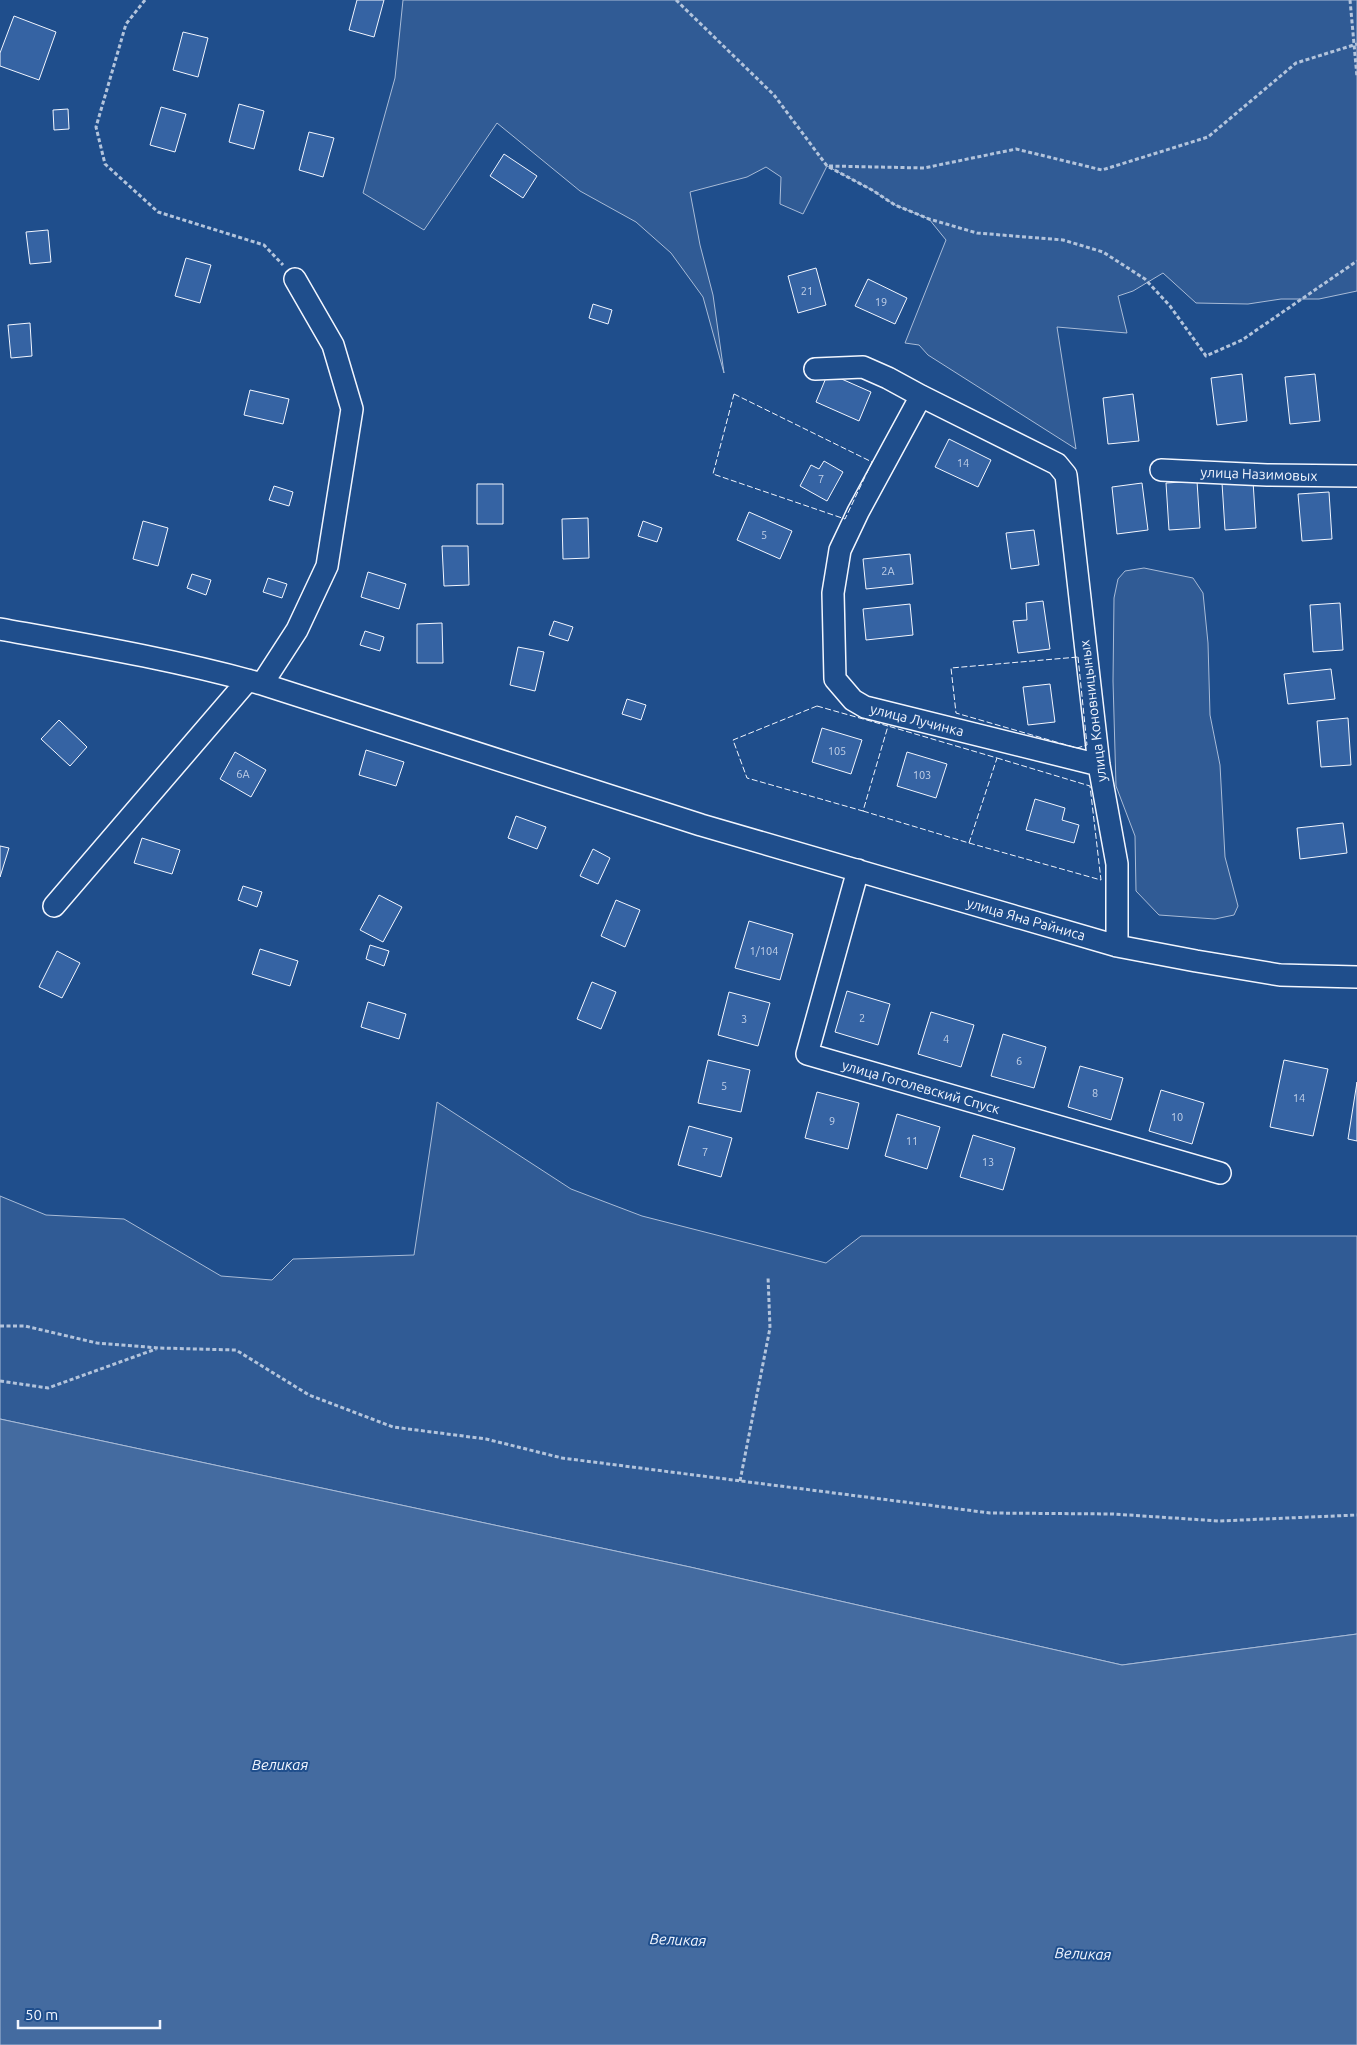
<svg xmlns="http://www.w3.org/2000/svg" width="1357" height="2045" viewBox="0 0 1357 2045" font-family="Ubuntu,sans-serif">
<style>
.built{fill:#305b95;stroke:#a8bbd7}
.water{fill:#446ba0;stroke:#a8bbd7}
.building{fill:#3563a3;stroke:#f2f6ff}
.lines{fill:none;stroke-linecap:round;stroke-linejoin:round}
.minor-casing{stroke:#f2f6ff;stroke-width:24}
.path{stroke:#b3c4dc;stroke-width:3;stroke-dasharray:4 2.5;stroke-linecap:butt}
.minor{stroke:#1f4e8c;stroke-width:21}
.fence{stroke:#f2f6ff;stroke-width:1;stroke-dasharray:6 2.5;stroke-linecap:butt}
.labels{text-anchor:middle;stroke-width:4;stroke-linejoin:round;paint-order:stroke}
.number-label{font-size:11px;fill:#c3d1e8}
.street-label{font-size:14px;fill:#f2f6ff;stroke:#1f4e8c}
.water-label{font-size:15px;font-style:italic;fill:#f2f6ff;stroke:#1f4e8c}
</style>
<rect width="100%" height="100%" fill="#1f4e8c"/>
<path class="built" d="M403,0h954v291l-38,8h-38l-33,5 -52,-1 -33,-30 -30,18 -15,5 9,37 -70,-6 19,122 -148,-94 -9,-10 -14,-2 41,-103 -17,-21 -34,-14 -23,-15 -45,-24 -24,48 -23,-10 1,-27 -15,-10 -19,10 -57,15 10,53 13,50 11,78 -21,-76 -32,-44 -35,-31 -56,-31 -83,-68 -73,107 -61,-37 32,-115z
M1144,568l49,10 10,15 5,50 2,72 10,50 5,92 13,49 -4,9 -19,4 -56,-4 -23,-24 -1,-55 -19,-50 -3,-105 1,-83 4,-19 7,-8z
M437,1102l134,87 71,27 184,47 35,-27h496v398l-235,31 -432,-98 -690,-148v-223l46,19 78,4 97,57 51,4 21,-21 121,-4z"/>
<path class="water" d="M0,1419l690,148 432,98 235,-31v411h-1357z"/>
<path class="building" d="M357,0h27l-10,37 -25,-7z
M14,16l42,16 -17,48 -39,-14v-13z
M183,32l25,6 -10,39 -25,-7z
M239,104l25,7 -10,38 -25,-7z
M161,107l25,7 -11,38 -25,-7z
M68,109l1,20 -15,1 -1,-20z
M309,132l25,6 -11,39 -24,-7z
M504,154l33,22 -14,22 -33,-22z
M48,230l3,32 -21,2 -4,-32z
M186,258l25,7 -11,38 -25,-7z
M816,268l10,37 -28,8 -10,-37z
M868,279l39,19 -12,26 -40,-18z
M593,304l19,6 -4,14 -19,-6z
M30,323l2,33 -21,2 -3,-33z
M828,373l43,19 -12,29 -43,-19z
M1242,374l5,47 -30,4 -6,-47z
M1315,374l5,47 -30,3 -5,-47z
M250,390l39,9 -6,25 -39,-9z
M1133,394l6,47 -31,3 -5,-46z
M949,439l42,21 -13,27 -43,-20z
M824,461l19,11 -16,29 -27,-15 11,-21 8,4z
M1197,481l3,47 -31,2 -3,-47z
M1253,481l3,47 -31,2 -3,-47z
M1142,483l6,47 -31,4 -5,-47z
M477,484h26v40h-26z
M274,486l19,6 -4,14 -20,-6z
M1329,492l3,47 -30,2 -4,-47z
M749,512l43,19 -12,28 -43,-19z
M588,518l1,40 -26,1 -1,-40z
M143,521l25,7 -10,38 -25,-7z
M643,521l19,7 -5,14 -19,-6z
M1034,530l5,35 -28,4 -5,-36z
M442,546h26l1,39 -25,1z
M910,554l3,30 -47,5 -3,-30z
M368,572l38,12 -7,25 -38,-12z
M192,574l19,6 -5,15 -19,-7z
M268,578l19,6 -5,14 -19,-6z
M1043,601l7,48 -32,4 -5,-32 14,-1 -1,-17z
M1340,603l3,47 -30,2 -3,-47z
M910,604l3,31 -47,5 -3,-31z
M554,621l19,6 -5,14 -19,-6z
M442,623l1,40h-26v-39z
M365,631l19,6 -4,14 -20,-6z
M518,647l26,5 -9,39 -25,-6z
M1331,669l4,30 -47,5 -4,-30z
M1050,684l5,38 -27,3 -5,-38z
M627,699l19,6 -5,15 -19,-6z
M1348,718l3,47 -30,2 -4,-46z
M59,720l28,27 -17,19 -29,-27z
M822,728l40,12 -11,34 -39,-12z
M366,750l38,12 -8,24 -37,-11z
M235,752l31,18 -15,27 -31,-18z
M907,752l40,12 -11,34 -39,-12z
M1035,799l30,9 -3,12 17,5 -5,18 -48,-13z
M516,816l30,11 -9,22 -29,-11z
M1343,823l4,30 -47,6 -3,-31z
M142,838l38,12 -8,24 -38,-11z
M0,846l9,2 -9,29z
M593,849l17,9 -12,26 -18,-8z
M243,886l19,6 -5,15 -19,-7z
M379,895l23,12 -19,35 -23,-12z
M616,900l24,10 -15,37 -24,-11z
M749,921l44,13 -13,46 -45,-12z
M370,945l19,6 -5,15 -18,-7z
M260,949l38,12 -8,25 -38,-12z
M57,951l23,12 -18,35 -23,-11z
M592,982l24,10 -15,37 -24,-10z
M847,991l43,13 -12,41 -43,-13z
M729,992l41,11 -12,43 -40,-11z
M368,1002l38,12 -7,25 -38,-12z
M931,1012l43,13 -13,42 -43,-13z
M1003,1034l43,13 -12,41 -43,-12z
M708,1060l42,10 -9,42 -43,-9z
M1284,1060l44,9 -15,67 -43,-9z
M1080,1066l43,12 -12,42 -43,-13z
M1357,1082v59l-9,-2z
M1161,1090l43,13 -12,41 -43,-13z
M817,1092l42,11 -11,46 -43,-11z
M897,1114l43,13 -13,42 -42,-13z
M689,1126l43,12 -11,39 -43,-12z
M973,1135l42,13 -12,42 -43,-13z"/>
<g class="lines">
<g class="minor-casing">
<path id="minor" d="M815,369l48,-2 25,11 33,18 136,68 9,11 33,290 18,99v82
M921,396l-63,116 -18,38 -7,43 2,86 18,21 12,7 234,58
M1161,470l106,5 90,1
M0,629c88,16 176,31 262,55l439,141 416,121 79,15 84,14 77,2
M262,684l35,-54 30,-64 25,-157 -19,-64 -38,-66
M858,870l-51,184 413,119
M54,906l194,-226"/>
</g>
<path class="path" d="M145,0l-19,24 -30,103 9,37 53,48 106,33 19,20
M676,0l98,95 53,71 45,24 23,15 34,14 48,14 86,7 40,12 42,27 25,27 36,50 36,-16 115,-79
M1350,0l7,77
M829,166l95,2 92,-19 86,21 106,-33 88,-74 61,-19
M0,1326h25l72,17 62,5 77,2 73,45 84,32 93,12 76,19 428,55 123,1 106,7 138,-6
M0,1381l48,7 108,-39
M740,1481l30,-153 -2,-52"/>
<use href="#minor" class="minor"/>
<path class="fence" d="M734,394l138,68 -27,57 -132,-45z
M1078,657l9,88 -10,3 -121,-35 -5,-45z
M817,706l71,20 -25,85 -116,-33 -14,-38z
M863,811l106,32 28,-85 -109,-32
M969,843l132,37 -11,-94 -93,-28"/>
</g>
<g class="labels">
<g class="number-label">
<text x="807" y="295">21</text>
<text x="881" y="306">19</text>
<text x="963" y="467">14</text>
<text x="821" y="483">7</text>
<text x="764" y="539">5</text>
<text x="888" y="575">2А</text>
<text x="837" y="755">105</text>
<text x="243" y="778">6А</text>
<text x="922" y="779">103</text>
<text x="764" y="955">1/104</text>
<text x="862" y="1022">2</text>
<text x="744" y="1023">3</text>
<text x="946" y="1043">4</text>
<text x="1019" y="1065">6</text>
<text x="724" y="1090">5</text>
<text x="1095" y="1097">8</text>
<text x="1299" y="1102">14</text>
<text x="1177" y="1121">10</text>
<text x="832" y="1125">9</text>
<text x="912" y="1145">11</text>
<text x="705" y="1156">7</text>
<text x="988" y="1166">13</text>
</g>
<g class="street-label">
<text transform="translate(1259 474) rotate(2)" y="5">улица Назимовых</text>
<text transform="translate(1093 711) rotate(-97)" y="5">улица Коновницыных</text>
<text transform="translate(917 720) rotate(14)" y="5">улица Лучинка</text>
<text transform="translate(1026 919) rotate(16)" y="5">улица Яна Райниса</text>
<text transform="translate(921 1087) rotate(16)" y="5">улица Гоголевский Спуск</text>
</g>
<g class="water-label">
<text x="280" y="1770">Великая</text>
<text transform="translate(678 1940) rotate(2)" y="5">Великая</text>
<text transform="translate(1083 1954) rotate(2)" y="5">Великая</text>
</g>
</g>
<path d="M18 2020v8h142v-8" fill="none" stroke="#f2f6ff" stroke-width="2.5"/>
<text x="25" y="2020" font-size="15" fill="#f2f6ff" stroke="#1f4e8c" stroke-width="4" paint-order="stroke">50 m</text>
</svg>
